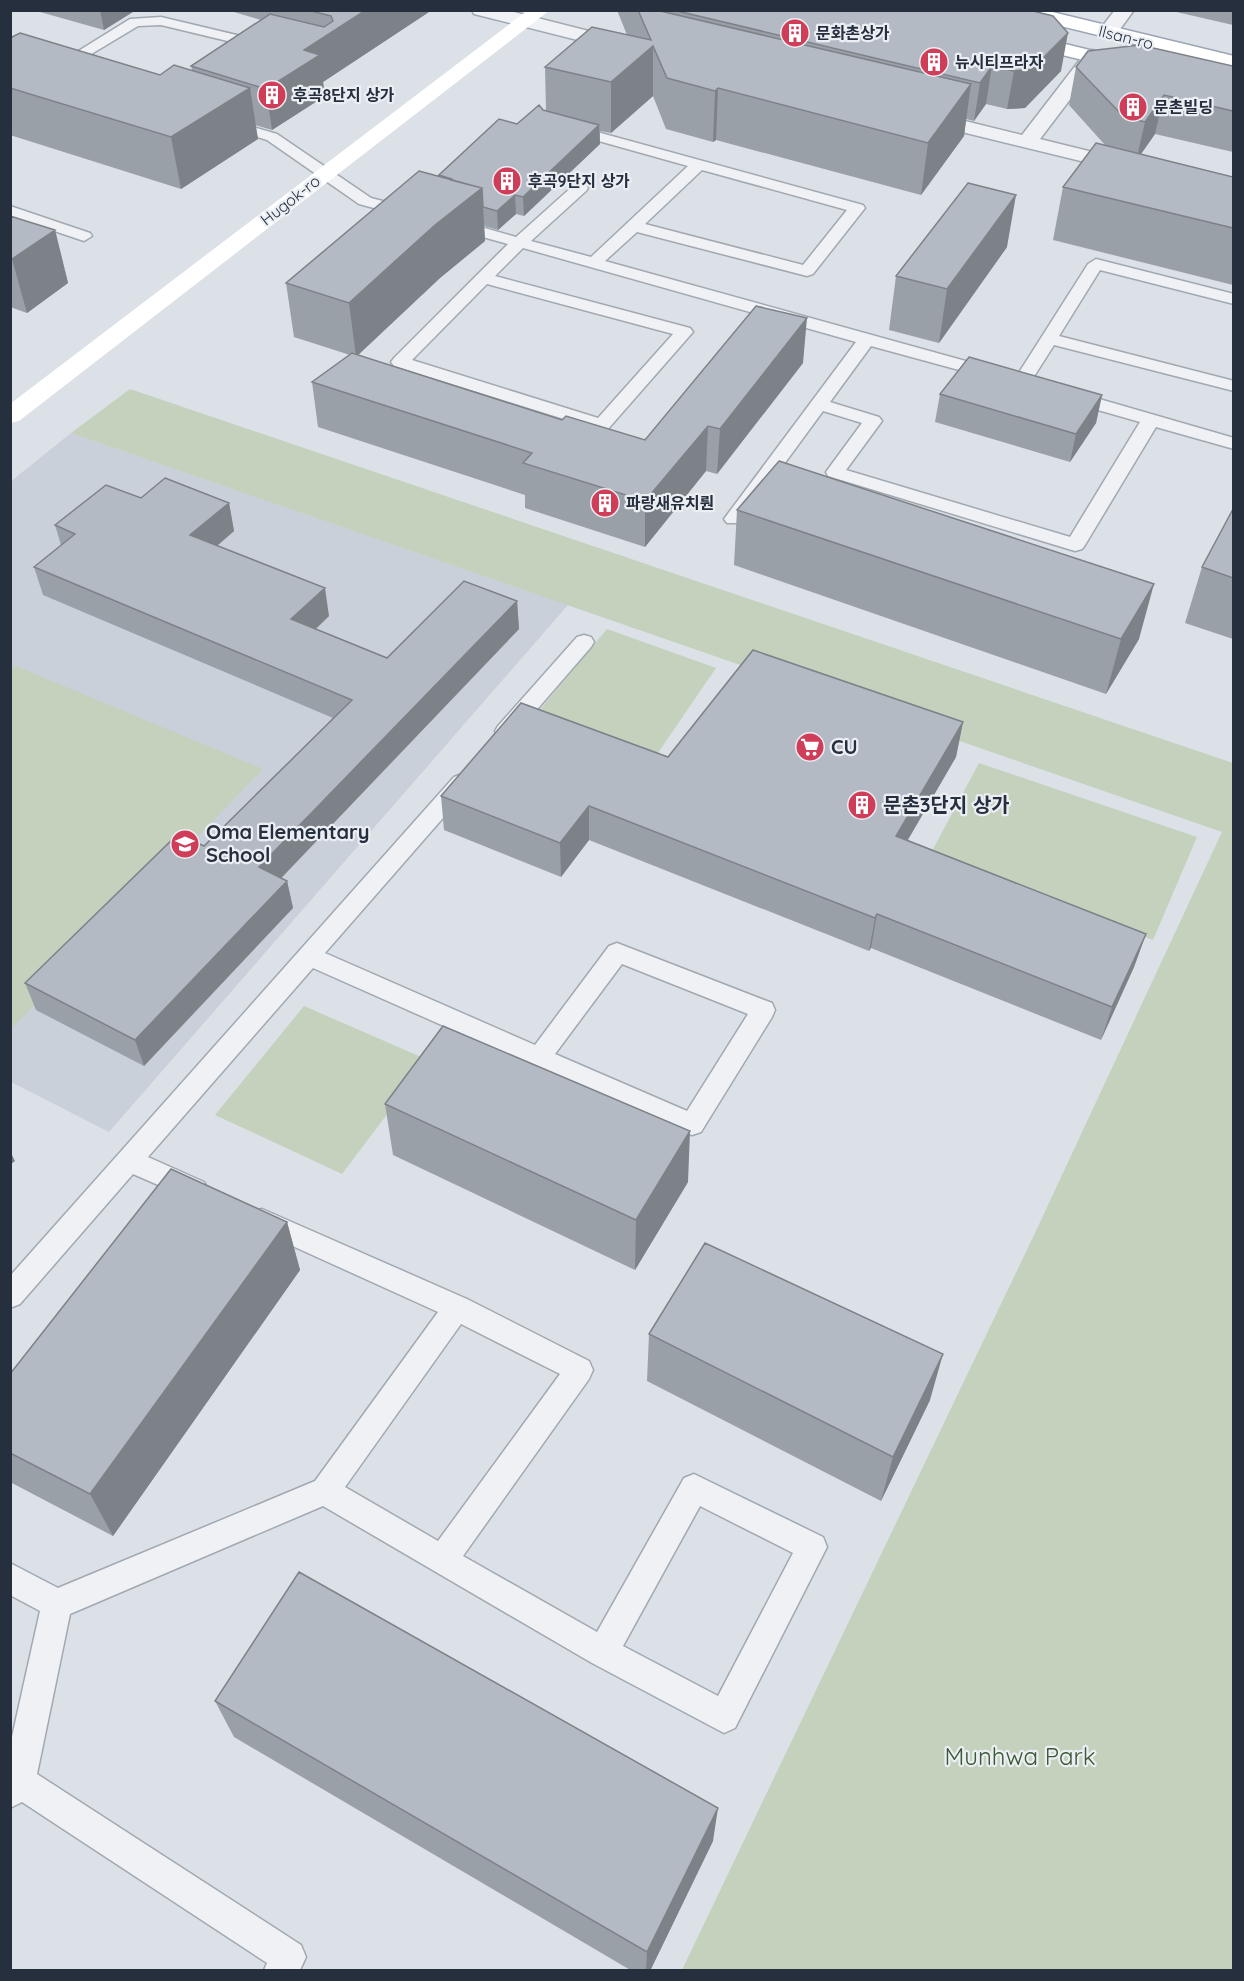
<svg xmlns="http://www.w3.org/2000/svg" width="1244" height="1981" viewBox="0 0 1244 1981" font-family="Quicksand,'Noto Sans KR',sans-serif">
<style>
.built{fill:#cad0d9}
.green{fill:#c3d1bd}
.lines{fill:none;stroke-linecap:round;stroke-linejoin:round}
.lane-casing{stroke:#a2a8b1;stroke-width:3}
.street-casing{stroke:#a2a8b1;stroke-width:3}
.primary-casing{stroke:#9ba5b3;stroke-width:3}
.lane{fill:#eff1f5;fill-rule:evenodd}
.street{fill:#eff1f5;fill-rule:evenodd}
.secondary{fill:#fff;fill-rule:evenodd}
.primary{fill:#fff;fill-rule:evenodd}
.wall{fill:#9aa0a8}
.shaded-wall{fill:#7d8288}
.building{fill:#b3bac3;stroke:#7d8288;stroke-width:1.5}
.labels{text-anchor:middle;stroke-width:4.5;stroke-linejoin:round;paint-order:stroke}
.far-poi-label{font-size:16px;font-weight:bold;fill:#262f3d;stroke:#ebeff4;text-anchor:start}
.far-street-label{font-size:16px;fill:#262f3d;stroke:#ebeff4}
.poi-label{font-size:20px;font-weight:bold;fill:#262f3d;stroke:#ebeff4;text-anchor:start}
.near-park-label{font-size:24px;fill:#3b5933;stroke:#ebeff4}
</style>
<rect width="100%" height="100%" fill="#dce1e7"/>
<path class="built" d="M71,433l497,172 -459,527 -98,-50 -1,-600z"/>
<path class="green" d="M130,389l1103,374v1207h-551l353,-737 187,-401 -1151,-399z
M607,629l109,39 -65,95 -118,-45z
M11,664l252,105 -252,260z
M979,763l218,74 -44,103 -222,-87z
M304,1006l124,54 -86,114 -127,-59z"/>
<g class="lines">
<g class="lane-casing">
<path id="lane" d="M161,17l109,26 2,3 -7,4 -104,-25 -23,1 -75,45 -5,1 -7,-4 79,-49z
M226,119l51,15 94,64 46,12 2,3 -8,5 -52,-14 -92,-64 -46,-14 -2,-3 2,-3z
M568,124l295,81 2,3 -52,66 -6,2 -170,-44 -32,29 393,109 3,4 -9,5 -121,-33 -41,56 49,15 3,4 -36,49 224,67 70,-115 -77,-22 -3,-4 3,-4h12l159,46v11l-78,-22 -71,118 -3,4 -7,2 -247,-75 -2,-4 36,-49 -39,-12 -82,112h-14l-3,-4 3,-4 129,-173 -333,-94 -28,28 195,52 3,4 -85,97h-12l-202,-63 -3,-4 3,-4 114,-114 -61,-17 -2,-3 2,-3 6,-2 63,18 58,-52h12l2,3 -2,3 -55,50 60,16 97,-91 -125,-35 -2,-3 2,-3zM702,170l145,40 -44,55 -158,-41zM487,284l186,50 -75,84 -186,-58z
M10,206l80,27 2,3 -8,5 -74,-25z
M1096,259l138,35v10l-134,-34 -41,66 175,45v10l-180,-46 -26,41h-12l-3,-4 75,-118z
M584,635l7,2 3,5 -3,5 -77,89 -8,2 -8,-2 -3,-5 3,-5 79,-89z
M462,774l8,3 3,5 -3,5 -145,166 210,92 74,-99 8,-3 155,60 3,7 -3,7 -71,115 -9,3 -9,-3 -370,-164 -165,189 56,25 4,8 -4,8 -9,3 -62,-27 -113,130 -10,4v-32l444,-499zM622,964l126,50 -61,97 -132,-57z
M262,1209l205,90 122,62 4,9 -4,9 -126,177 134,76 87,-154 10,-4 129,63 4,10 -92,181 -11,5 -132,-70 -269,-157 -253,108 -33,160 264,171 5,12 -6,13h-36l3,-7 -245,-161 -12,6v-62l30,-135 -30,-16v-32l48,25 257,-107 123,-169 -185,-84 -4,-8 4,-8zM461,1324l99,50 -122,167 -93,-54zM700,1506l93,47 -75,143 -95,-50z"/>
</g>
<g class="street-casing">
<path id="street" d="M472,10h34l126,32 3,4 -10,6 -151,-38z
M1115,10h19l-19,26h-14l-3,-4z
M1093,50l10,6 -63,83 97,24 4,4 -4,4 -7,2 -217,-53 -3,-4 3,-4 7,-2 102,25 64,-83z"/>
</g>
<g class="primary-casing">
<path id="primary" d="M1009,10h35l190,46v12l-223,-54z
M1020,33l115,28 3,4 -10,6 -115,-28 -3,-4 3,-4z"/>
</g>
<use href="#lane" class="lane"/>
<use href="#street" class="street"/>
<path class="secondary" d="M528,10h22l-531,411 -9,2v-19z"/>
<use href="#primary" class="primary"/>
</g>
<path class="wall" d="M33,10h103l-32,20z
M227,10h205l-109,72 2,14 -53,34 -17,-5 3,14 -77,50 -171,-54v-97l150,37 32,-5 -1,-4 70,-46z
M617,10h414l30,61 -36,37 -18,1 -21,-5 -12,17 -8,-2 -2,17 -43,59 -205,-55 -3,2 -47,-13 -13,-33 -42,37 -11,-2v13l-76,72 -8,-2 -18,16 -14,-4 1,15 -45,37 -82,77 204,65 83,20 158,-77 -86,111 -11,-3 -61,76 -120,-39v-13l-207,-68 -6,-45 38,-27 -56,-18 -8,-54 153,-106v-2l78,-51 26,-14 3,1 -1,-44 82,-32z
M1171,10h62v15l-61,-14z
M1233,66v86l-78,-18 -14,20 92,23v108l-180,-45 10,-53 42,-42 -36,-40 7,-38z
M10,216l45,14 13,53 -41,30 -17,-6z
M1007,247l-68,96 -50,-13 7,-54z
M940,394l162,1 -6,28 -26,39 -135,-40z
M141,498l88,5 5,28 -17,15 112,70 -13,13 71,29 130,-57 2,28 -238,249 6,3 6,27 -149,158 -108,-56 -11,-27 179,-137 129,-128 -290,-123 -9,-28 27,-22 -6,-20z
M1233,509v130l-48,-16 17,-56z
M737,510l402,129 -33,55 -372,-129z
M963,722l-7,35 -48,83 238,94 -12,33 -33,73 -230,-92 -2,3 -280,-111 -28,37 -117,-47 -3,-34 227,-39z
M385,1104l303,78 -53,88 -242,-115z
M287,1222l13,48 -187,266 -103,-54v-108z
M649,1334l281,66 -49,101 -234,-120z
M215,1701l498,140 -63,130h-18l-398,-234z"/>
<path class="shaded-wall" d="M100,10h36l-32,20z
M366,10h66l-109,72 2,14 -53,34 -6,-41 38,-39z
M1068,33l-7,38 -36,37 -18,1 7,-38z
M653,46v50l-42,37v-51z
M992,66l-6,38 -12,17 6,-38z
M971,84l-7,52 -43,59 7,-52z
M250,88l8,51 -77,50 -10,-52z
M718,88l-2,52 -3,2 2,-51z
M1164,95l-9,39 -19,27 9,-39z
M599,125l1,19 -76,72 -1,-19z
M482,188l3,53 -45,37 -84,79 -7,-54 86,-78z
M515,195l1,19 -18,16 -1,-19z
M1016,195l-9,52 -68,96 8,-54z
M55,230l13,53 -41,30 -15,-54z
M807,318l-4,45 -86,111 3,-45z
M1102,395l-6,28 -26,39 6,-28z
M708,426l-2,45 -61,76v-46z
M229,503l5,28 -37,32 -7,-28z
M1154,584l-15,55 -33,55 15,-55z
M325,588l4,28 -33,31 -5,-28z
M517,601l2,28 -254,266 -6,-28z
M963,722l-7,35 -66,113 6,-34z
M589,806v34l-28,37 -1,-34z
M287,881l6,27 -149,158 -9,-26z
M877,914l-6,34 -2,3 6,-33z
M1146,934l-12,33 -33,73 11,-33z
M690,1131l-2,51 -53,88 1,-50z
M10,1151l5,10 -5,4z
M287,1222l13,48 -187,266 -23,-42z
M943,1354l-13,46 -49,101 12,-44z
M718,1808l-5,33 -63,130h-4l1,-19z"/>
<path class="building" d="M307,10h59l-62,40 16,5 -54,34 -75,-23 79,-52 54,13 9,-6 -2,-5z
M638,10h18l315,74 -43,59 -210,-55 -3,3 -48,-13 -14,-32 -42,36 -66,-15 47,-40 59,13z
M673,10h356l24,6 15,17 -36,36 -18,2 -22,-5 -12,17z
M20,33l140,42 14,-10 76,23 -79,49 -161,-49v-50z
M1140,45l93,21v45l-69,-16 -19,27 -22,-6 -47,-49 12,-16z
M539,105l4,5 56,15 -76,72 -8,-2 -18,16 -14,-4 -1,-19 -31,-8 1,-1 -13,-4 60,-56 18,5z
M1096,143l137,34v51l-170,-41z
M419,171l63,17 -47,37 -86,78 -63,-20z
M968,183l48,12 -69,94 -51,-13z
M10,216l45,14 -43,29h-2z
M756,306l51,12 -87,111 -12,-3 -63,75 -122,-38 9,-10 -220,-71 40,-29 210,67 4,-4 79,24z
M969,357l133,38 -26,39 -136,-40z
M779,461l375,123 -33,55 -384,-129z
M165,478l64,25 -39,32 135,53 -34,31 96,39 77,-77 53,20 -258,266 28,14 -152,159 -110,-57 153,-149 26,12 148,-146 -318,-133 41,-33 -20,-9 51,-40 35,13z
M1233,509v69l-31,-11z
M753,650l210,72 -67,114 250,98 -34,73 -235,-93 -2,4 -286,-112 -29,37 -119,-47 80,-93 147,54z
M443,1026l247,105 -54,89 -251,-116z
M171,1169l116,53 -197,272 -80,-41v-79z
M705,1243l238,111 -50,103 -244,-123z
M299,1572l419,236 -71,144 -432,-251z"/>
<defs>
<g id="building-disc" transform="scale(1.5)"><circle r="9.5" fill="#d03d58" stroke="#ebeff4"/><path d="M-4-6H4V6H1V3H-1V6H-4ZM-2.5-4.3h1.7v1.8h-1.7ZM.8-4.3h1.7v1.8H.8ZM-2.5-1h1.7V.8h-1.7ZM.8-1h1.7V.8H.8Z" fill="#fff"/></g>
<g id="supermarket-disc" transform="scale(1.5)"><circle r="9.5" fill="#d03d58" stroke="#ebeff4"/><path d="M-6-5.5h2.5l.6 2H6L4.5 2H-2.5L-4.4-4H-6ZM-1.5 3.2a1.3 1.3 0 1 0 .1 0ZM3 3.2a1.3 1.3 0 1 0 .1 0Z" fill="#fff"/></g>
<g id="school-disc" transform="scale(1.5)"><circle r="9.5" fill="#d03d58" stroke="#ebeff4"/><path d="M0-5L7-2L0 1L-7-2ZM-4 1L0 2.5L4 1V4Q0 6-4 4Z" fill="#fff"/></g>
</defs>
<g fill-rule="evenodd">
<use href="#building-disc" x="795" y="33"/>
<use href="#building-disc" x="934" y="62"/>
<use href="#building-disc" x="272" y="95"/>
<use href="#building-disc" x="1133" y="107"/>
<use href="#building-disc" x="507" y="181"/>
<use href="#building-disc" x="605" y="503"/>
<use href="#supermarket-disc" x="810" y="747"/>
<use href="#building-disc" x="862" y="805"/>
<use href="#school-disc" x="185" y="844"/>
</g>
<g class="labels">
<g class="far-poi-label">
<text x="816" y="39">문화촌상가</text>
<text x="955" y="68">뉴시티프라자</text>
<text x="293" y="101">후곡8단지 상가</text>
<text x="1154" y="113">문촌빌딩</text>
<text x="528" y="187">후곡9단지 상가</text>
<text x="626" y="509">파랑새유치뤈</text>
</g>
<g class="far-street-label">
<text transform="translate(1126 37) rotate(14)" y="6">Ilsan-ro</text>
<text transform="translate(290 200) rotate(-38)" y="6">Hugok-ro</text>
</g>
<g class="poi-label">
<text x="831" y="754">CU</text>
<text x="883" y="812">문촌3단지 상가</text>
<text x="206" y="839">Oma Elementary<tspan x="206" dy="23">School</tspan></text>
</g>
<g class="near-park-label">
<text x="1020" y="1765">Munhwa Park</text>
</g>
</g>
<rect width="1244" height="1981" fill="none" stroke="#262f3d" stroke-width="24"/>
</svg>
